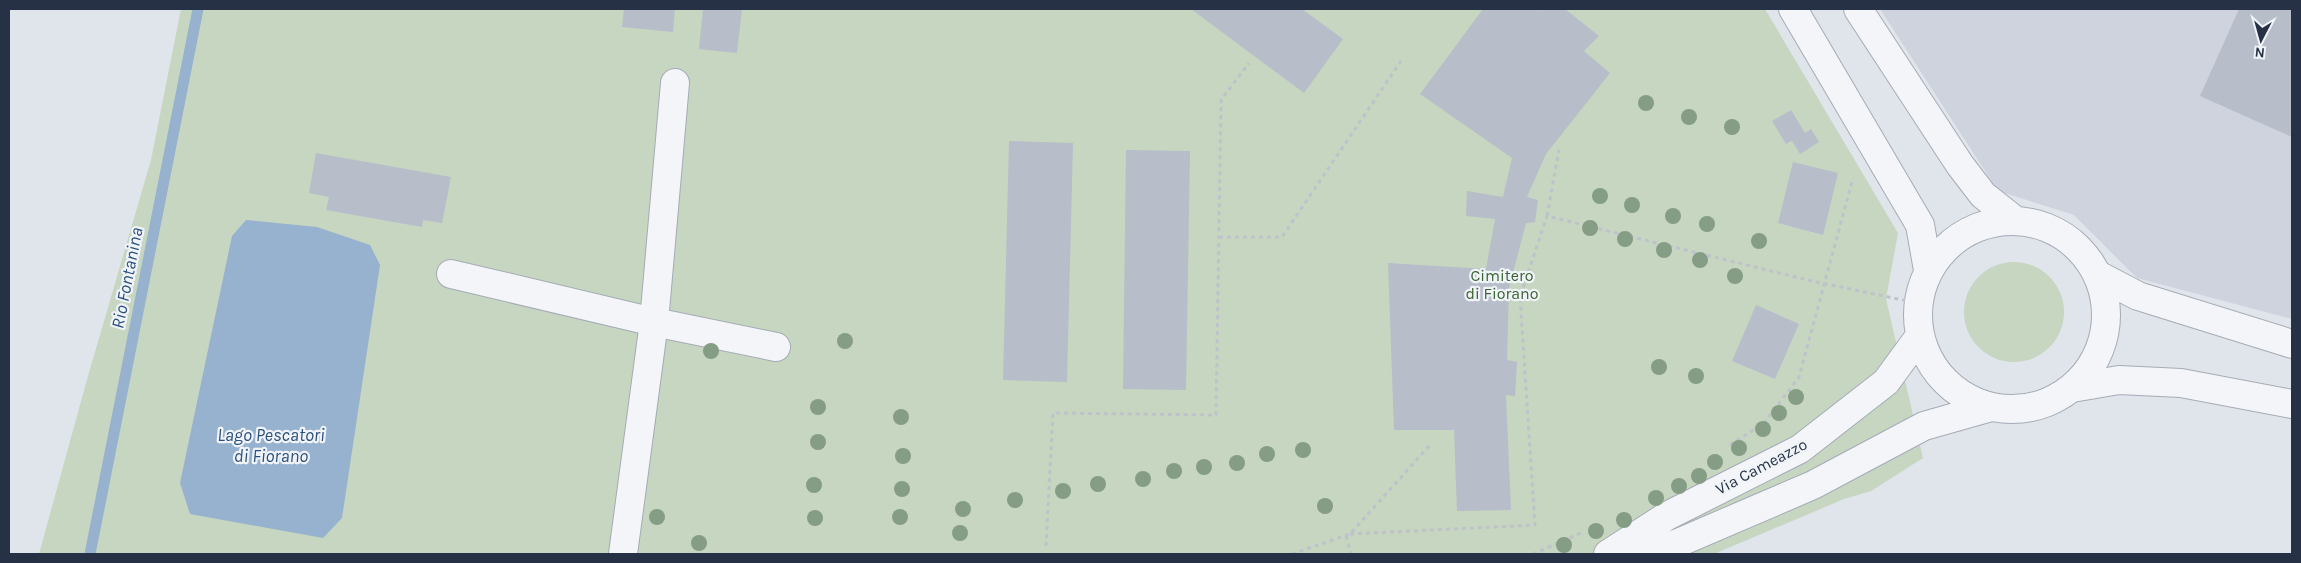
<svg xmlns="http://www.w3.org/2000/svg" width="2301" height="563" viewBox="0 0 2301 563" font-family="Karla,sans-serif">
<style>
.built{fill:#ced3dd}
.green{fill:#c6d6c1}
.water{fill:#97b2cf}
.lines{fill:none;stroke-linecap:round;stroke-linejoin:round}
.stream{stroke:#97b2cf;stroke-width:11}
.building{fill:#b7bdc9}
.minor-casing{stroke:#a5abb6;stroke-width:30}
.path{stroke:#bfc2ca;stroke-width:3;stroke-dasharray:4 4;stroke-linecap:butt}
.minor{stroke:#f4f5f9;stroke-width:28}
.tree{fill:#859c85}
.labels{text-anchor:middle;stroke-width:4.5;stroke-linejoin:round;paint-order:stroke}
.park-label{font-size:16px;fill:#3b6232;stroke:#f0f4f8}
.street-label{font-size:16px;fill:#273145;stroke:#f0f4f8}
.water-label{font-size:18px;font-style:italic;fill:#2c507e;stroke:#f0f4f8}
</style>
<rect width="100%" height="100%" fill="#e0e4eb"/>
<path class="built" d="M1880,9h412v310l-155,-41 -63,-63 -76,-24z"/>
<path class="green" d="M181,9h1584l133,224 -12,66 37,159 -52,33 -27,8 -130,55h-1675l49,-178 63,-216z
M1964 312a50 50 0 1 1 100 0a50 50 0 1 1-100 0Z"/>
<path class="water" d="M246,220l71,7 53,18 10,20 -38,253 -19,20 -133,-24 -10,-31 52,-247z"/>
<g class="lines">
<path class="stream" d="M90,554l108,-545"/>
</g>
<path class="building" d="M624,9h51l-2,23 -51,-5z
M703,9h39l-5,44 -38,-4z
M1191,9h111l41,30 -39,54z
M1483,9h56l3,2 1,-2h22l34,27 -15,15 26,22 -64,81 -19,43 11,3 -3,22 -9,1 -17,65 -2,72 10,2 -2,34 -9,-1 5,115 -54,1 -3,-81h-60l-6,-167 98,6 9,-50 -29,-3 1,-25 36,6 9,-39 -92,-64z
M2239,9h53v128l-92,-41z
M1791,110l14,23 6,-4 8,13 -19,12 -8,-13 -6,3 -14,-23z
M1009,141l64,2 -6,239 -64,-2z
M1126,150l64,1 -4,239 -63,-1z
M316,153l135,24 -9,46 -19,-3 -1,7 -96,-17 3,-13 -20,-4z
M1793,162l45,11 -15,62 -45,-12z
M1756,305l43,19 -24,55 -43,-18z"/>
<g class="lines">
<g class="minor-casing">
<path id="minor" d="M1793,9l127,216 8,45
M1858,9l102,156 23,30 33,26
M1918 315a94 94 0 1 1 188 0a94 94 0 1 1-188 0Z
M451,274l203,48 122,25
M2098,275l40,21 154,48
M2072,388l47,-8 62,3 111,21
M623,554l31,-232 21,-239
M1608,554l59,-38 133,-67 86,-67 33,-45
M1643,554l35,-11 135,-58 111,-59 67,-19"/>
</g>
<path class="path" d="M1547,216l12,-66
M1219,237h63l119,-176
M1730,445l34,-22 35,-46 54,-199
M1350,534l185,-9 -15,-228 27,-81 265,65 105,22
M1346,536l5,18
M1046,546l7,-133 163,2 5,-315 28,-37
M1292,554l58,-20 79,-88
M1533,554l50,-22"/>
<use href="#minor" class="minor"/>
</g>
<g class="tree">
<circle cx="1646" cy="103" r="8"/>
<circle cx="1689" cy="117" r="8"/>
<circle cx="1732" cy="127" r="8"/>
<circle cx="1600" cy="196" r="8"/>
<circle cx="1632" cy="205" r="8"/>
<circle cx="1673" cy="216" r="8"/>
<circle cx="1707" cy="224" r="8"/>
<circle cx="1590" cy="228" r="8"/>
<circle cx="1625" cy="239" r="8"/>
<circle cx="1759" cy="241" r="8"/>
<circle cx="1664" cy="250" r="8"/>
<circle cx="1700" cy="260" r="8"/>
<circle cx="1735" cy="276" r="8"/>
<circle cx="845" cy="341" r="8"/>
<circle cx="711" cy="351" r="8"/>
<circle cx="1659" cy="367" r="8"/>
<circle cx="1696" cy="376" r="8"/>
<circle cx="1796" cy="397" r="8"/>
<circle cx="818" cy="407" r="8"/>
<circle cx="1779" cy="413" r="8"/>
<circle cx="901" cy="417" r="8"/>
<circle cx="1763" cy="429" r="8"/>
<circle cx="818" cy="442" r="8"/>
<circle cx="1739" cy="448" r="8"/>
<circle cx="1303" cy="450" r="8"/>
<circle cx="1267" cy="454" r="8"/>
<circle cx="903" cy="456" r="8"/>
<circle cx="1715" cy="462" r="8"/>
<circle cx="1237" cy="463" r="8"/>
<circle cx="1204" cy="467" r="8"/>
<circle cx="1174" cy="471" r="8"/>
<circle cx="1699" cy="476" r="8"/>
<circle cx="1143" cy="479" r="8"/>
<circle cx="1098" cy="484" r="8"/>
<circle cx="814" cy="485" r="8"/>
<circle cx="1679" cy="486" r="8"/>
<circle cx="902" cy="489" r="8"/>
<circle cx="1063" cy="491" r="8"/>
<circle cx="1656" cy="498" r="8"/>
<circle cx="1015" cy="500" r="8"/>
<circle cx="1325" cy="506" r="8"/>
<circle cx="963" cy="509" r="8"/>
<circle cx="657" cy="517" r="8"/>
<circle cx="900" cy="517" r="8"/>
<circle cx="815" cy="518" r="8"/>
<circle cx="1624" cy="520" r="8"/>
<circle cx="1596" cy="531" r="8"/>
<circle cx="960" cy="533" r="8"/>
<circle cx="699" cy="543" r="8"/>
<circle cx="1564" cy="545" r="8"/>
</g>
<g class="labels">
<g class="park-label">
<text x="1502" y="281">Cimitero<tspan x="1502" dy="18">di Fiorano</tspan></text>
</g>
<g class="street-label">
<text transform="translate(1761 466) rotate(-28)" y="6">Via Cameazzo</text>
</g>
<g class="water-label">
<text transform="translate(127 278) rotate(-79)" y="6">Rio Fontanina</text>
<text x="271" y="441">Lago Pescatori<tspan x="271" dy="21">di Fiorano</tspan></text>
</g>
</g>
<rect width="2301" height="563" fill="none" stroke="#273145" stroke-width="20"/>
<g transform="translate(2261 40) rotate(186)" stroke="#f0f4f8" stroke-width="4" paint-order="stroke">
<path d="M0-4L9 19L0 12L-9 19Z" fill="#273145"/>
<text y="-8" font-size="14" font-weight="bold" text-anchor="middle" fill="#273145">N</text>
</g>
</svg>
